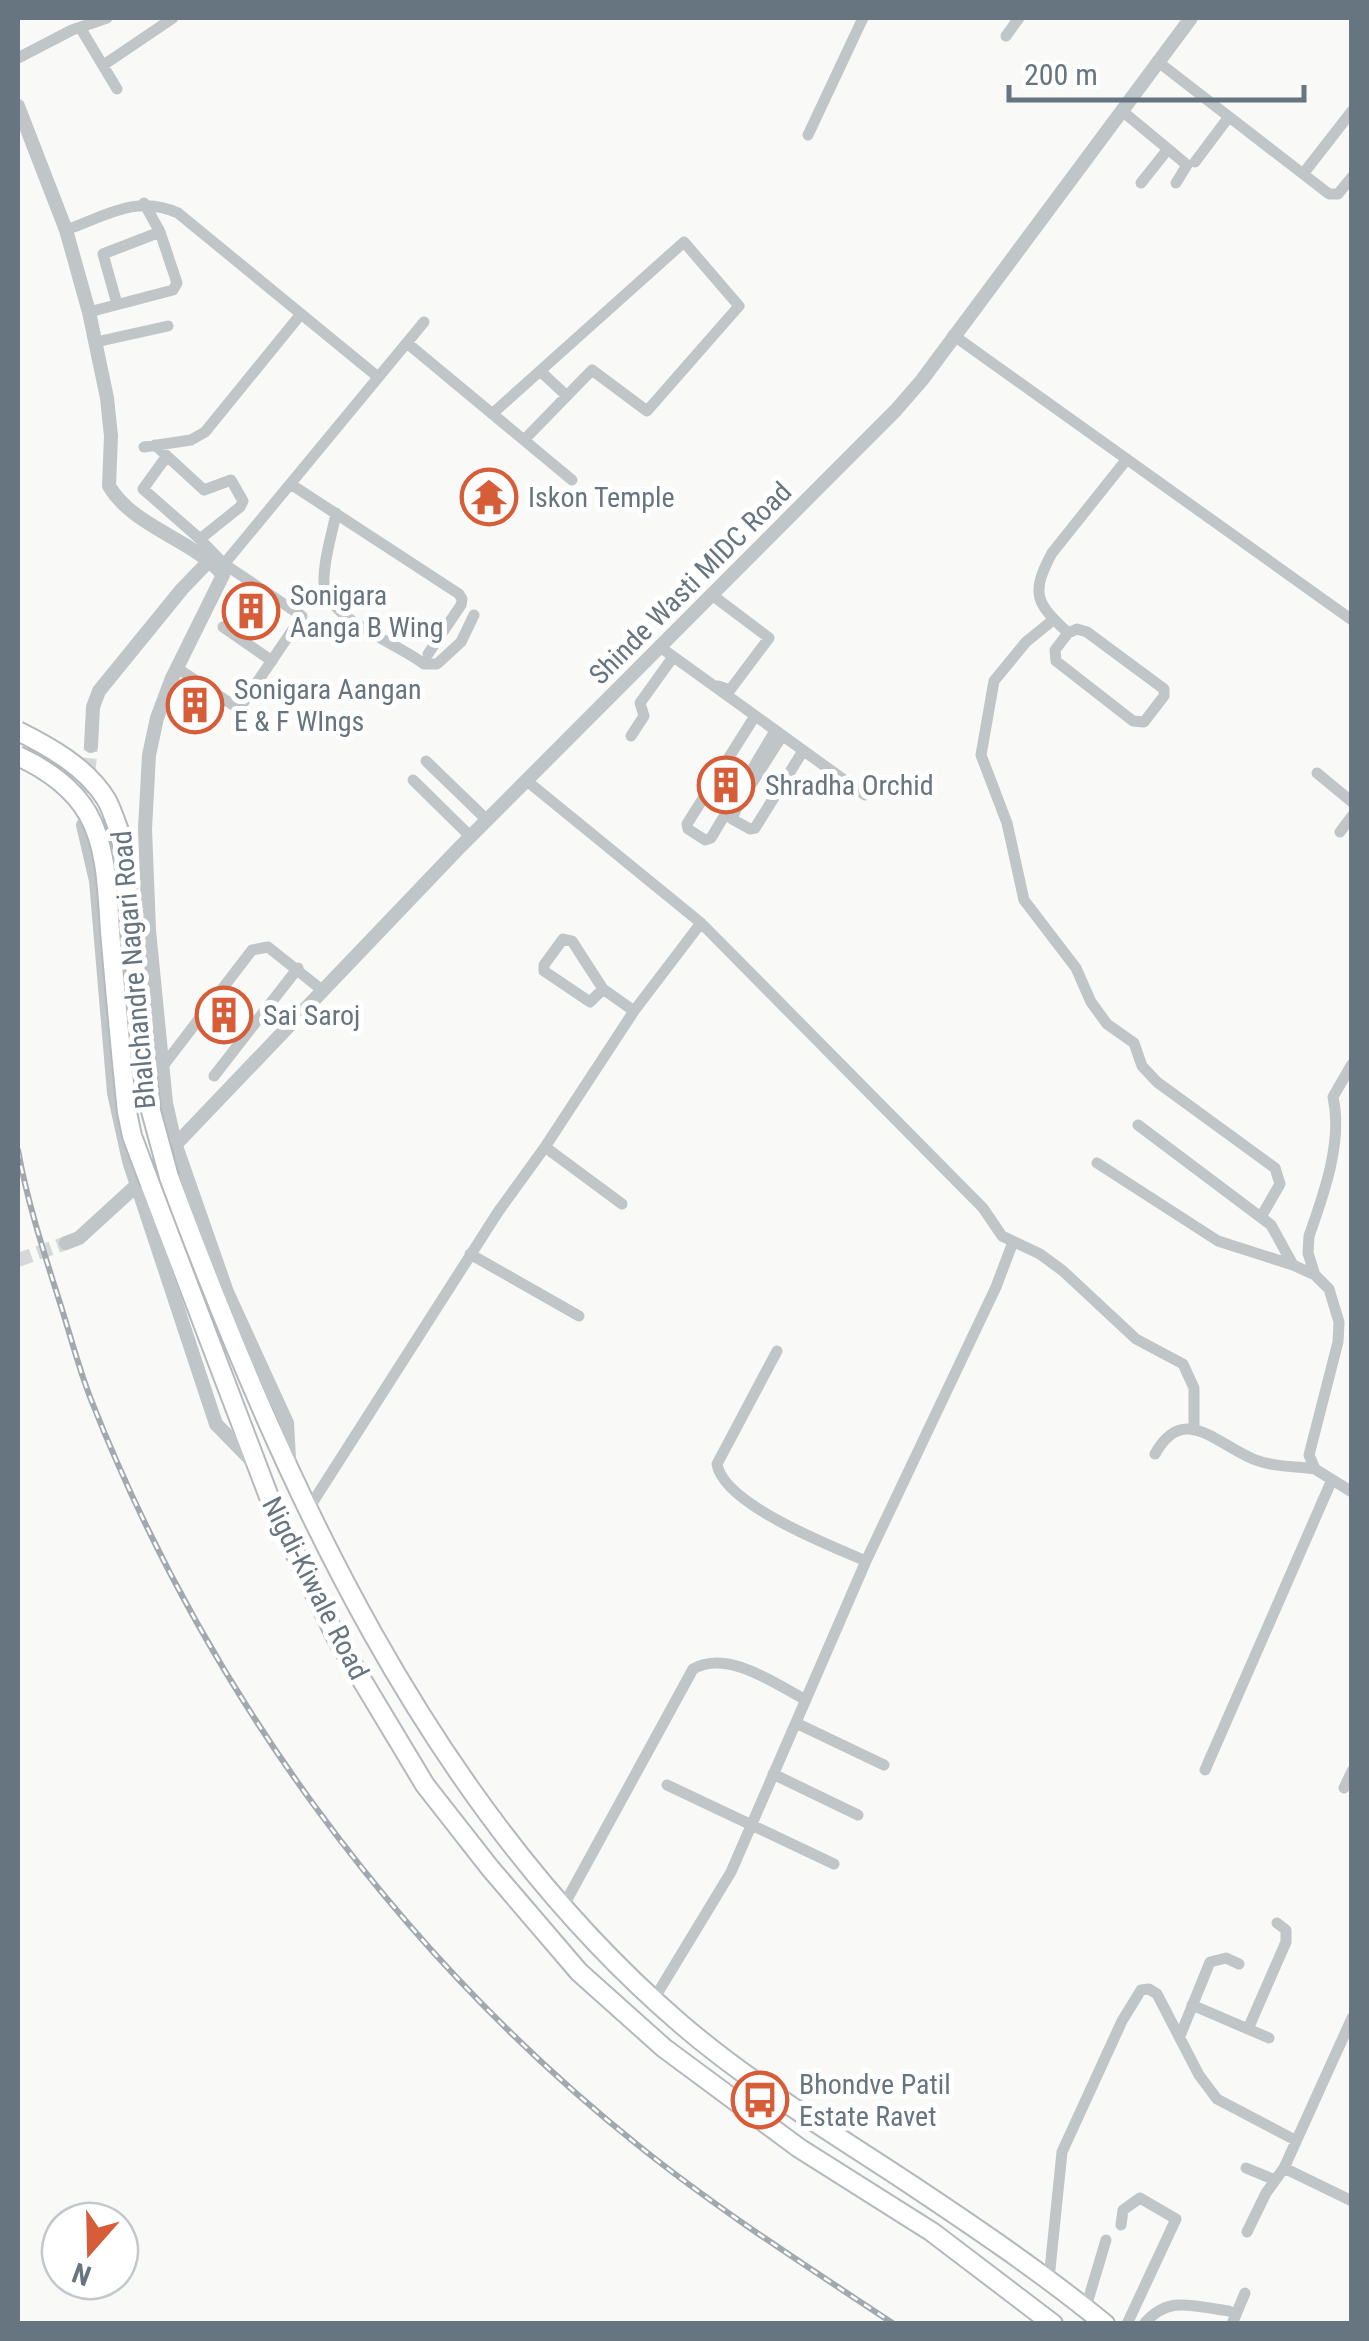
<svg xmlns="http://www.w3.org/2000/svg" width="1369" height="2341" viewBox="0 0 1369 2341" font-family="'Roboto Condensed',sans-serif">
<style>
.lines{fill:none;stroke-linecap:round;stroke-linejoin:round}
.tertiary-tunnel{stroke:#d4d8d9;stroke-width:14;stroke-dasharray:14 7;stroke-linecap:butt}
.primary-casing{stroke:#b4b9bd;stroke-width:22}
.minor{stroke:#c0c5c8;stroke-width:11}
.tertiary{stroke:#c0c5c8;stroke-width:14}
.primary{stroke:#fff;stroke-width:18}
.rail-casing{stroke:#a2a9ae;stroke-width:6}
.rail{stroke:#fff;stroke-width:2.5;stroke-dasharray:8;stroke-linecap:butt}
.primary-bridge-casing{stroke:#b4b9bd;stroke-width:22;stroke-linecap:butt}
.primary-bridge{stroke:#fff;stroke-width:18}
.labels{text-anchor:middle;stroke-width:10;stroke-linejoin:round;paint-order:stroke}
.poi-label{font-size:28px;fill:#667580;stroke:#fff;text-anchor:start}
.street-label{font-size:28px;fill:#667580;stroke:#fff}
</style>
<rect width="100%" height="100%" fill="#f9f9f7"/>
<g class="lines">
<path class="tertiary-tunnel" d="M84,814l7,-68
M18,1260l48,-17"/>
<g class="primary-casing">
<path id="primary" d="M169,1177c114,306 259,630 512,847 72,62 154,110 232,162 66,44 131,88 192,138
M150,1184l124,326 62,127 89,148 65,83 89,104 85,76 135,100 133,84 121,92"/>
</g>
<path class="minor" d="M81,29l36,60
M1006,36l13,-18
M18,58l54,-28 35,-12
M1157,61l172,133h9l14,-17
M105,64l68,-46
M1121,110l47,39
M808,135l55,-117
M1195,162l33,-44
M1303,174l49,-63
M1141,183l27,-34 19,16 -11,18
M66,230c40,-14 71,-36 112,-17l200,164
M117,304l-14,-50 57,-22 -16,-29
M89,312l84,-22 4,-7 -17,-51
M953,335l399,285
M96,342l72,-16
M407,343l165,137
M540,371l27,25
M492,414l192,-172 55,64 -92,105 -55,-41 -68,70
M155,445l49,45 27,-10 12,21 -3,6 -40,32 24,25 78,52 -63,93 -62,-41
M144,447l47,-7 14,-8 96,-118
M166,457l-23,32 57,50
M292,485l167,109 3,5 -1,6 -33,49
M336,513c-4,22 -13,48 -12,70 3,37 74,60 100,81h13l24,-22 13,-27
M220,569l204,-247
M712,595l57,43 -39,52 -12,-4
M1053,620l-27,22 -32,39 -13,74 26,68 17,77 52,68 15,34 16,22 27,19 8,23 15,16 118,86 5,16 -19,33
M223,627l49,34
M1077,629l10,3 77,57v7l-20,26 -11,-1 -77,-60 -1,-11 13,-17z
M1068,633c-32,-30 -38,-39 -16,-80l75,-94
M660,647l205,148
M755,716l-68,108 1,5 17,11 6,-2 64,-107
M631,736l13,-20 -4,-13 33,-46
M426,761l61,59
M1317,773l35,29
M413,780l58,57
M527,781l174,142 282,285 19,28 38,18 23,17 73,68 47,25 11,24v42
M752,783l30,-47
M737,807l-5,12 18,10 5,-1 48,-77
M1340,832l12,-16
M603,989l-13,13 -46,-31v-6l19,-26 9,2 31,48 31,22
M163,1066l89,-116 16,-3 54,43
M214,1076l84,-108
M1138,1125l133,100 22,40
M545,1147l77,57
M1097,1163l121,78 75,24 22,10 14,14 10,33 -1,20 -29,113 6,14 37,23
M470,1254l109,62
M1315,1275l-7,-22 1,-17c15,-42 34,-95 24,-139l19,-33
M777,1351l-60,113c6,40 114,82 149,97
M1155,1454c28,-51 60,-11 98,5 19,8 42,7 62,10
M309,1508l189,-296 47,-65 89,-136 67,-88
M796,1723l88,42
M1205,1770l126,-288
M773,1774l85,41
M667,1785l167,79
M1344,1788l8,-17
M564,1905l129,-236c35,-20 82,15 113,31
M654,1999l77,-127 135,-311 130,-274 17,-45
M1192,2005l77,33
M1352,2018l-68,150 68,33
M1248,2029l38,-87v-12l-9,-7
M1180,2036l30,-74 16,-4 13,6
M1246,2168l29,12
M1121,2225l2,-15 17,-12 36,21 -49,105
M1247,2232l19,-39 18,-25
M1049,2279l13,-127 60,-131 19,-31 8,-1 8,5 42,81 18,24 78,41
M1086,2307l20,-67
M1144,2324c25,-30 50,-17 85,-13
M1232,2324l13,-31"/>
<path class="tertiary" d="M18,106l48,124 23,82 18,86 4,38 -2,50c25,42 84,53 114,89l-51,103 -15,40 -8,37 -4,74 4,101 17,173 9,40 52,149 60,131 2,36
M91,746l2,-39 6,-16 83,-102 27,-28
M83,825l13,56 18,212 15,68 87,263 40,41
M66,1243l13,-5 58,-53 322,-337 437,-438 26,-30 269,-362"/>
<use href="#primary" class="primary"/>
<g class="rail-casing">
<path id="rail" d="M18,1150c9,51 26,103 42,153 10,31 18,63 30,94 114,291 305,554 549,749 81,65 169,121 255,178"/>
</g>
<use href="#rail" class="rail"/>
<g class="primary-bridge-casing">
<path id="primary-bridge" d="M18,731c32,16 68,36 88,68 6,10 10,25 15,37l30,275 18,66
M18,756c28,13 54,30 70,58 21,37 19,87 23,129 5,56 10,113 16,169l5,24 18,48"/>
</g>
<use href="#primary-bridge" class="primary-bridge"/>
</g>
<defs>
<g id="temple-ring" transform="scale(2.875)"><circle r="9.5" fill="#fff" stroke="#d75d39" stroke-width="1.5"/><path d="M0-6L5-2H3V0L6.5 2.5H4V6H1.5V3h-3V6H-4V2.5H-6.5L-3 0V-2H-5Z" fill="#d75d39"/></g>
<g id="building-ring" transform="scale(2.875)"><circle r="9.5" fill="#fff" stroke="#d75d39" stroke-width="1.5"/><path d="M-4-6H4V6H1V3H-1V6H-4ZM-2.5-4.3h1.7v1.8h-1.7ZM.8-4.3h1.7v1.8H.8ZM-2.5-1h1.7V.8h-1.7ZM.8-1h1.7V.8H.8Z" fill="#d75d39"/></g>
<g id="bus-ring" transform="scale(2.875)"><circle r="9.5" fill="#fff" stroke="#d75d39" stroke-width="1.5"/><path d="M-5-6H5V4H4V6H2V4H-2V6H-4V4H-5ZM-3.5-4V0h7V-4ZM-3.5 1.2v1.5H-2V1.2ZM2 1.2v1.5H3.5V1.2Z" fill="#d75d39"/></g>
</defs>
<g fill-rule="evenodd">
<use href="#temple-ring" x="489" y="497"/>
<use href="#building-ring" x="251" y="611"/>
<use href="#building-ring" x="195" y="705"/>
<use href="#building-ring" x="726" y="785"/>
<use href="#building-ring" x="224" y="1015"/>
<use href="#bus-ring" x="760" y="2100"/>
</g>
<g class="labels">
<g class="poi-label">
<text x="528" y="507">Iskon Temple</text>
<text x="290" y="605">Sonigara<tspan x="290" dy="32">Aanga B Wing</tspan></text>
<text x="234" y="699">Sonigara Aangan<tspan x="234" dy="32">E &amp; F WIngs</tspan></text>
<text x="765" y="795">Shradha Orchid</text>
<text x="263" y="1025">Sai Saroj</text>
<text x="799" y="2094">Bhondve Patil<tspan x="799" dy="32">Estate Ravet</tspan></text>
</g>
<g class="street-label">
<text transform="translate(690 583) rotate(-45)" y="10">Shinde Wasti MIDC Road</text>
<text transform="translate(133 970) rotate(-95)" y="10">Bhalchandre Nagari Road</text>
<text transform="translate(316 1588) rotate(63)" y="10">Nigdi-Kiwale Road</text>
</g>
</g>
<rect width="1369" height="2341" fill="none" stroke="#667580" stroke-width="40"/>
<g transform="translate(90 2251) rotate(200)"><circle r="48" fill="#ffffff" stroke="#c2c8cc" stroke-width="2.5"/>
<path d="M0-8L18 38L0 25L-18 38Z" fill="#d75d39"/>
<text y="-15" font-size="28" font-weight="bold" text-anchor="middle" fill="#667580">N</text>
</g>
<path d="M1009 85v15h295v-15" fill="none" stroke="#667580" stroke-width="5"/>
<text x="1024" y="85" font-size="30" fill="#667580" stroke="#ffffff" stroke-width="8" paint-order="stroke">200 m</text>
</svg>
